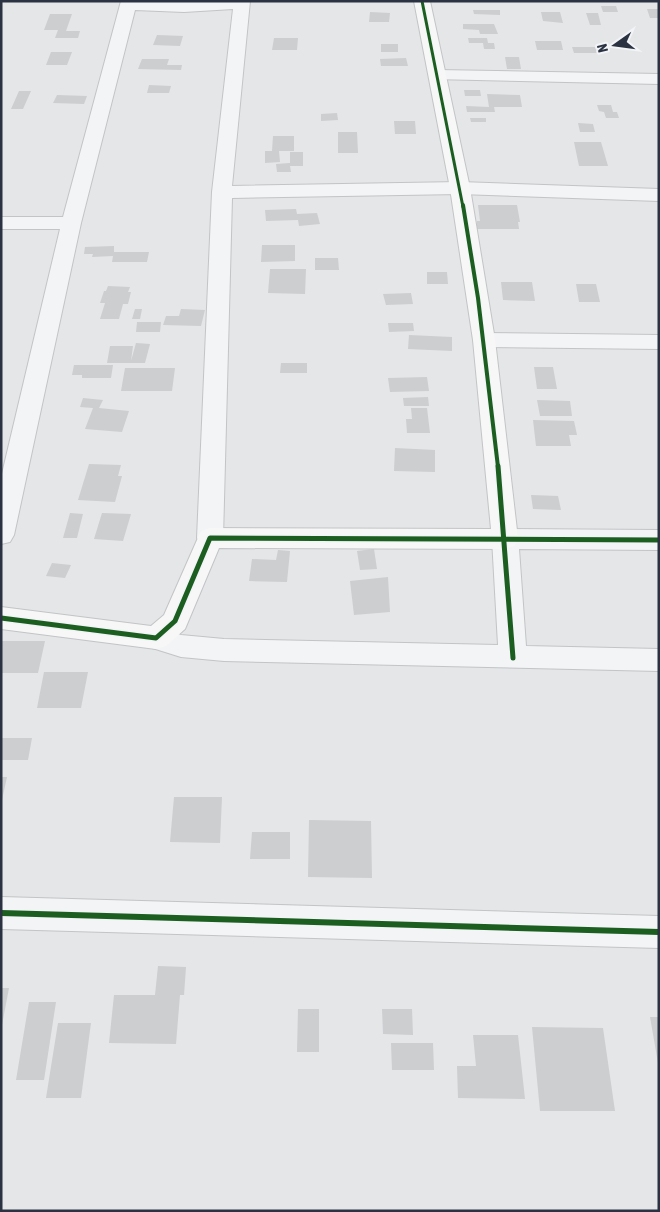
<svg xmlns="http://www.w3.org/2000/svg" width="660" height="1212" viewBox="0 0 660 1212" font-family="'Asap Condensed',sans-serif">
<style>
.building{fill:#ccced0}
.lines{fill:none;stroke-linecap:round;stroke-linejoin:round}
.street-casing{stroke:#c2c4c6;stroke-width:2}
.secondary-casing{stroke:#c2c4c6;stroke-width:2}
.street{fill:#f3f4f5;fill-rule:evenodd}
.secondary{fill:#f7f7f7;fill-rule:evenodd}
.cycleway-far3-casing{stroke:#f2f4f7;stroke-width:5}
.cycleway-far2-casing{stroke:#f2f4f7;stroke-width:6}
.cycleway-far1-casing{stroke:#f2f4f7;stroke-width:8}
.cycleway-casing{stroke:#f2f4f7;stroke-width:9}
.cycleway-far3{stroke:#1b5e20;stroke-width:3}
.cycleway-far2{stroke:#1b5e20;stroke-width:4}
.cycleway-far1{stroke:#1b5e20;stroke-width:5}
.cycleway{stroke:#1b5e20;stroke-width:6}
</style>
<rect width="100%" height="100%" fill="#e4e6e8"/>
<path class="building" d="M601,6h15l2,6h-15z
M647,9h12v9h-9z
M473,10h27v5l-26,-1z
M370,12l20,1 -1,9h-20z
M541,12h19l3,11 -20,-2z
M586,13h12l3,12h-11z
M50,14h22l-6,17h14l-2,7h-23l3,-8h-14z
M463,24h31l4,10h-18l-1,-4 -16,-1z
M157,35l26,1 -3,10 -27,-1z
M274,38h24l-1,12h-25z
M468,38h19l1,5h6l1,6h-11l-1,-6h-14z
M535,41h26l2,9h-26z
M381,44h17v8h-17z
M572,47h24l2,6h-24z
M51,52h21l-5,13h-21z
M505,57h14l2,12h-14z
M406,58l2,8h-27l-1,-7z
M142,59h27l-2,6h15l-1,5 -43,-1z
M149,85l22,1 -2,7h-22z
M464,90h16l1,6h-16z
M19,91h12l-8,18h-12z
M487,94l33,1 2,12h-28l1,5h-28l-1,-6 23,1z
M57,95l30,1 -3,8 -31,-1z
M597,105h14l2,7h4l2,6h-13l-2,-6 -5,-1z
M337,113l1,7 -17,1v-7z
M470,118h16v4h-15z
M394,121h21l1,13h-21z
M578,123l15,1 2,8h-15z
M338,132h19l1,21h-20z
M273,136h21v15h-15l1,11 -15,1v-12h7z
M574,142h27l7,24h-29z
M290,152h13v14h-13l1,6h-14l-1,-8 14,-1z
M478,205h39l3,17h-2l1,7h-42v-8h3z
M296,209l1,5 20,-1 3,11 -21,2 -1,-6 -32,1 -1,-11z
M262,245h33v16l-34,1z
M114,246v6h35l-2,10h-35l1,-6 -21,1 1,-3h-9l1,-7z
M315,258h23l1,12h-24z
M270,269h36l-1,25 -37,-1z
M427,272h20l1,12h-21z
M501,282h31l3,19 -32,-1z
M576,284h20l4,18h-21z
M108,286l22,1 -2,5h3l-3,12h-5l-4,15h-19l5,-16h-5l4,-12h2z
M411,293l2,11 -27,1 -3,-11z
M135,309h7l-2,10h-8z
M181,309l24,1 -4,16 -38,-1 3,-9h13z
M137,322h24l-1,10h-24z
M388,323h25l1,8 -25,1z
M409,335l43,2v14l-44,-2z
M136,343l14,1 -5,19h-38l3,-17h23l-2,15z
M281,363h26v10h-27z
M74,365h39l-2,13h-29v-3h-10z
M534,367h19l4,22h-20z
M125,368h50l-3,23h-51z
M427,377l2,14 -39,1 -2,-14z
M428,397l1,9h-25l-1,-8z
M83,398l20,2 -4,8 30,3 -7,21 -37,-3 8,-21 -13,-1z
M537,400l33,1 2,15h-32z
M411,408h16l3,25h-23l-1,-14h6z
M533,420l41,1 3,14h-8l2,11h-35z
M395,448l40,2v22l-41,-1z
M89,464l32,1 -3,11h4l-7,26 -37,-2z
M531,495l27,1 3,14 -28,-1z
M70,513l13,1 -6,24h-14z
M102,513l29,1 -8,27 -29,-2z
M374,549l3,20 -17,1 -3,-19z
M278,550l12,1 -3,31 -38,-1 3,-22 24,1z
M52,563l19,2 -6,13 -19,-2z
M388,577l2,35 -36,3 -4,-34z
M1,641h44l-7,32h-37z
M44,672h44l-7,36h-44z
M1,738h31l-4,22h-27z
M1,777h6l-5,23h-1z
M174,797h48l-2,46 -50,-1z
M309,820l62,1 1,57 -64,-1z
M252,832h38v27h-40z
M158,966l28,1 -2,28h-4l-4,49 -67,-1 5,-48h41z
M1,988h8l-7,37h-1z
M29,1002h27l-12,78h-28z
M298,1009h21v43h-22z
M382,1009h30l1,26 -30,-1z
M650,1017h9v46h-1z
M58,1023h33l-10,75h-35z
M532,1027l71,1 12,83h-75z
M473,1035h45l7,64 -67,-1 -1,-32h19z
M391,1043h42l1,27h-42z"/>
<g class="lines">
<g class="street-casing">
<path id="street" d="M121,1h129l-18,185 228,-4 199,7v12l-199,-7 -228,4 -9,340 -4,7 -9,3 -9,-3 -4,-7 15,-346 21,-183 -49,3 -49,-2 -54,213 -67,312 -4,7 -9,2v-66l59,-249h-59v-12h62z
M438,70l221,4v10l-227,-5 -2,-4 2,-4z
M484,333l175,2v14l-175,-2 -8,-2 -3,-5 3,-5z
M505,529l154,1v20l-140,-1 7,97 133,3v22l-435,-10 -43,-4 -35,-11 -4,-8 4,-8 10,-3 25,8 43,4 274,6 -6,-106 4,-7z
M1,897l658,19v32l-658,-19z"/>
</g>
<g class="secondary-casing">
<path id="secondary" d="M414,1h16l40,187 25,152 23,199 -4,7 -9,3 -286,-1 -34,81 -19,17 -10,3 -155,-20v-22l150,19 13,-11 37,-84 9,-3 281,1 -18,-189 -23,-152z"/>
</g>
<use href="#street" class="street"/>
<use href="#secondary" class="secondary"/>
<g class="cycleway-far3-casing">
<path id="cycleway-far3" d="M422,1l41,206"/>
</g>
<g class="cycleway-far2-casing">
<path id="cycleway-far2" d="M463,205l15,93 20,169"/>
</g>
<g class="cycleway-far1-casing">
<path id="cycleway-far1" d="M498,466l15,192
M1,618l155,20 19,-17 35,-83 449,2"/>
</g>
<g class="cycleway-casing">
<path id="cycleway" d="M1,913l658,19"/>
</g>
<use href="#cycleway-far3" class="cycleway-far3"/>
<use href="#cycleway-far2" class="cycleway-far2"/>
<use href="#cycleway-far1" class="cycleway-far1"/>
<use href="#cycleway" class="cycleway"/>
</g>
<rect width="660" height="1212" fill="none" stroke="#2b3241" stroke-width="5"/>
<g transform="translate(615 45) rotate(256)" stroke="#f2f4f7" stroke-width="4" paint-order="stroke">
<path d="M0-4L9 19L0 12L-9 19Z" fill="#2b3241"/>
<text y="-8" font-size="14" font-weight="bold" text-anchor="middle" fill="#2b3241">N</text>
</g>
</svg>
